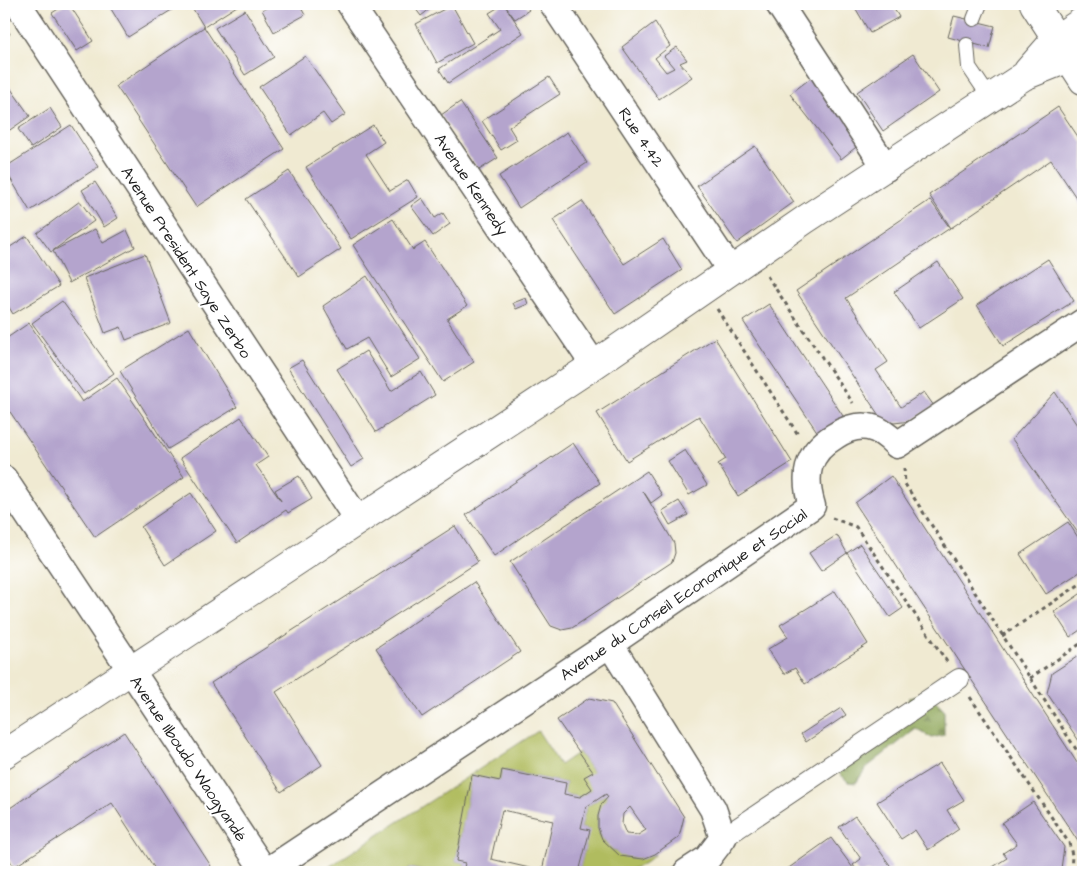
<svg xmlns="http://www.w3.org/2000/svg" width="1087" height="876" viewBox="0 0 1087 876" font-family="'Architects Daughter',sans-serif">
<style>
.green{fill:#b0bc5e;stroke:#666c3d}
.forest{fill:url(#forest-firs);stroke:#546038}
.building{fill:#b4a4cd;fill-rule:evenodd}
.lines{fill:none;stroke-linecap:round;stroke-linejoin:round}
.service-casing{stroke:#66645c;stroke-width:16}
.pedestrian-casing{stroke:#66645c;stroke-width:22}
.minor-casing{stroke:#66645c;stroke-width:29}
.secondary-casing{stroke:#66645c;stroke-width:30}
.primary-casing{stroke:#66645c;stroke-width:30}
.path{stroke:#66645c;stroke-width:3;stroke-dasharray:4 4;stroke-linecap:butt}
.service{stroke:#fff;stroke-width:14}
.pedestrian{stroke:#fff;stroke-width:20}
.minor{stroke:#fff;stroke-width:26}
.secondary{stroke:#fff;stroke-width:28}
.primary{stroke:#fff;stroke-width:28}
.labels{text-anchor:middle;stroke-width:4.5;stroke-linejoin:round;paint-order:stroke}
.street-label{font-size:16px;fill:#1c1c1c;stroke:#fff}
</style>
<defs>
<pattern id="forest-firs" width="22" height="20" patternUnits="userSpaceOnUse" patternTransform="scale(1.25)"><rect width="22" height="20" fill="#8ca455"/><path d="M5 1l3.5 6h-7zM16 11l3.5 6h-7z" fill="#728546"/></pattern>
</defs>
<rect width="100%" height="100%" fill="#fff"/>
<filter id="ink" filterUnits="userSpaceOnUse"><feTurbulence type="fractalNoise" baseFrequency=".02" numOctaves="2"/><feDisplacementMap in="SourceGraphic" scale="10" xChannelSelector="R" yChannelSelector="G"/><feConvolveMatrix kernelMatrix="1 2 1 2 8 2 1 2 1" color-interpolation-filters="sRGB"/></filter>
<filter id="wash" filterUnits="userSpaceOnUse"><feTurbulence type="fractalNoise" baseFrequency=".0096" numOctaves="4" result="noise"/><feDisplacementMap in="SourceGraphic" scale="20" xChannelSelector="R" yChannelSelector="G"/><feGaussianBlur stdDeviation="1.12" result="paint"/><feColorMatrix in="noise" values="0 0 0 0 0 0 0 0 0 0 0 0 0 0 0 0 0 1.4 0 .05"/><feComposite in="paint" operator="in"/></filter>
<g filter="url(#wash)">
<rect width="100%" height="100%" fill="#f0ead2"/>
<path class="green" d="M538,731l22,34 19,-13 14,20 -1,17 -12,8 -16,-3 2,-11 -64,-13 -2,11 -28,-5 -16,85 9,2 -1,5 -9,4h-27l-19,-4 -1,4h-87z
M606,794l2,3c-29,34 8,72 47,57 -18,22 -49,18 -76,18l10,-42 -8,-2 5,-21z"/>
<path class="forest" d="M928,694l16,16v25l-12,3 -16,-9 -50,39 -10,15 -8,-1 -16,-16 69,-43 8,-25z"/>
<g id="blocks">
<path class="building" d="M66,4h3l24,37 -16,10 -25,-38z
M108,4h69l1,2 -50,31z
M190,4h50l-36,23 80,122 -88,58 -80,-121 88,-59z
M274,4h25l6,11 -31,17 -12,-22z
M412,4h24l-15,12z
M504,4h21l4,6 -14,9 -9,-12 17,26 -75,50 -9,-14 61,-40 -11,-16z
M853,4h38l8,13 -29,16z
M452,5l21,38 -36,20 -21,-39z
M245,10l29,47 -29,18 -30,-47z
M954,16l41,10 -6,22 -41,-11z
M655,22l15,24 -15,12 11,14 8,-4 -10,-12 13,-9 10,13 -7,3 12,14 -33,22 -37,-52z
M4,24l6,10 -6,4z
M913,54l26,38 -56,39 -26,-39z
M305,56l41,58 -15,10 -8,-11 -32,22 -32,-48z
M820,71l45,69 -24,19 -51,-65z
M549,77l11,17 -51,33 8,13 -16,10 -19,-29z
M4,79l26,37 -26,18z
M460,102l38,56 -19,12 -38,-55z
M1058,107l25,37v64l-32,-48 -100,68 -22,-33z
M50,108l12,19 -31,21 -13,-19z
M71,125l27,42 -68,44 -26,-43z
M373,125l11,17 -18,12 24,37 18,-11 10,17 -67,42 -45,-72z
M567,132l20,31 -68,45 -20,-32z
M755,146l39,56 -57,41 -40,-57z
M289,171l52,78 -42,28 -53,-78z
M95,182l23,36 -14,9 -22,-37z
M422,198l13,20 8,-5 7,11 -17,12 -22,-30z
M930,200l20,28 -104,70 42,64 -12,8 25,37 23,-15 10,14 -23,15 -17,2 -12,-3 -86,-129z
M80,201l14,20 -43,31 -14,-19z
M582,201l42,63 39,-25 19,31 -67,44 -62,-94z
M393,219l20,31 12,-8 42,64 -20,13 27,43 -31,20 -90,-137z
M95,229l8,14 24,-13 8,17 -66,36 -16,-32z
M27,236l32,50 -46,28 -9,-15v-48z
M145,254l26,69 -45,17 -5,-13 -16,6 -21,-55z
M1048,259l26,42 -71,45 -26,-41z
M938,262l25,37 -44,29 -25,-36z
M367,276l53,83 -29,18 -24,-39 -20,11 -24,-43z
M526,298l2,6 -12,5 -3,-6z
M62,301l52,72 -30,21 -52,-71z
M769,304l76,115 -25,17 -77,-115z
M29,323l53,79 35,-24 67,99 -89,60 -91,-134v-63z
M189,328l48,79 -69,42 -48,-78z
M715,338l77,124 -54,34 -20,-32 8,-5 -27,-43 -72,45 -30,-48z
M366,351l25,40 30,-19 14,23 -59,37 -39,-63z
M302,360l62,99 -13,8 -63,-99z
M1055,392l28,42v106l-71,-101z
M241,417l27,40 -12,8 25,36 -6,-11 24,-14 13,23 -24,14 -2,-3 -49,33 -57,-85z
M573,443l27,40 -106,73 -28,-41z
M685,450l22,35 -18,10 -21,-34z
M647,471l15,24 -11,8 -8,-12 31,52 1,10 -3,9 -100,66 -10,2 -11,-4 -41,-64z
M891,476l192,296v77l-228,-346z
M191,493l25,38 -51,34 -24,-38z
M679,501l9,14 -18,10 -8,-14z
M1068,522l15,23v25l-37,24 -26,-40z
M455,526l23,36 -202,130 46,73 -41,27 -70,-109z
M837,535l10,18 -26,18 -12,-18z
M860,544l43,64 -13,9 -43,-64z
M474,582l46,70 -98,65 -46,-69z
M835,591l33,53 -63,40 -10,-16 -11,6 -16,-25 20,-12 -8,-12z
M1083,592v36l-13,9 -16,-25z
M1083,653v94l-36,-54 5,-20z
M589,698l23,5 72,114 -5,20 -24,17 -12,5 -23,-3 -18,-17 -4,-11v-12l3,-11 7,-8 -2,-3 -20,13 -5,21 9,2 -11,42h-124l9,-4 1,-5 -9,-2 16,-86 28,6 2,-11 64,13 -2,11 16,3 12,-8 -8,-12 9,-5 -36,-52zM630,807l16,23 -8,5 -12,-1 -4,-10 1,-10zM502,810l51,11 -11,50 -51,-12z
M841,708l5,7 -40,27 -5,-8z
M124,732l87,134 -9,6h-45l-45,-69 -98,64 -10,-16v-39z
M940,763l24,37 -17,10 12,19 -31,21 -13,-20 -14,9 -24,-37z
M1033,802l31,45 -3,22 2,3h-78l22,-14 -4,-5 14,-9 -15,-21z
M855,816l37,52 -7,4h-27l-5,-7 8,-6 -22,-32z
M831,838l22,30 -5,4h-61l-1,-2z
M1083,852v20h-4v-7z
M409,868l16,4h-17z"/>
</g>
</g>
<g filter="url(#ink)">
<use href="#blocks" fill-opacity="0" stroke="#66645c" stroke-width="1"/>
<g class="lines">
<g class="service-casing">
<path id="service" d="M974,19l6,-15
M967,45l2,22 21,31"/>
</g>
<g class="pedestrian-casing">
<path id="pedestrian" d="M723,838l236,-159"/>
</g>
<g class="minor-casing">
<path id="minor" d="M18,4l339,515
M350,4l244,361
M553,4l178,267
M779,4l107,164
M4,479l261,393
M610,644l103,165 10,29 -16,21 -20,13
M266,872l344,-228 202,-138c-9,-30 -6,-53 23,-70 9,-6 21,-11 33,-9 10,1 22,11 29,18l186,-123"/>
</g>
<g class="secondary-casing">
<path id="secondary" d="M1034,4l49,76"/>
</g>
<g class="primary-casing">
<path id="primary" d="M1028,71l28,-32 27,-18
M4,754l590,-389 212,-146 218,-143 45,-18 14,-9"/>
</g>
<path class="path" d="M767,276l86,127
M717,309l82,127
M904,468l1,16 178,276
M832,518l24,9 91,135
M1002,636l81,-54
M1030,678l53,-36
M970,697l99,146 3,12 -1,17"/>
<use href="#service" class="service"/>
<use href="#pedestrian" class="pedestrian"/>
<use href="#minor" class="minor"/>
<use href="#secondary" class="secondary"/>
<use href="#primary" class="primary"/>
</g>
</g>
<g class="labels">
<g class="street-label">
<text transform="translate(642 137) rotate(56)" y="6">Rue 4.42</text>
<text transform="translate(472 184) rotate(56)" y="6">Avenue Kennedy</text>
<text transform="translate(187 262) rotate(57)" y="6">Avenue President Saye Zerbo</text>
<text transform="translate(683 594) rotate(-34)" y="6">Avenue du Conseil Economique et Social</text>
<text transform="translate(189 758) rotate(56)" y="6">Avenue Ilboudo Waogyandé</text>
</g>
</g>
<rect width="1087" height="876" fill="none" stroke="#fff" stroke-width="20"/>
</svg>
